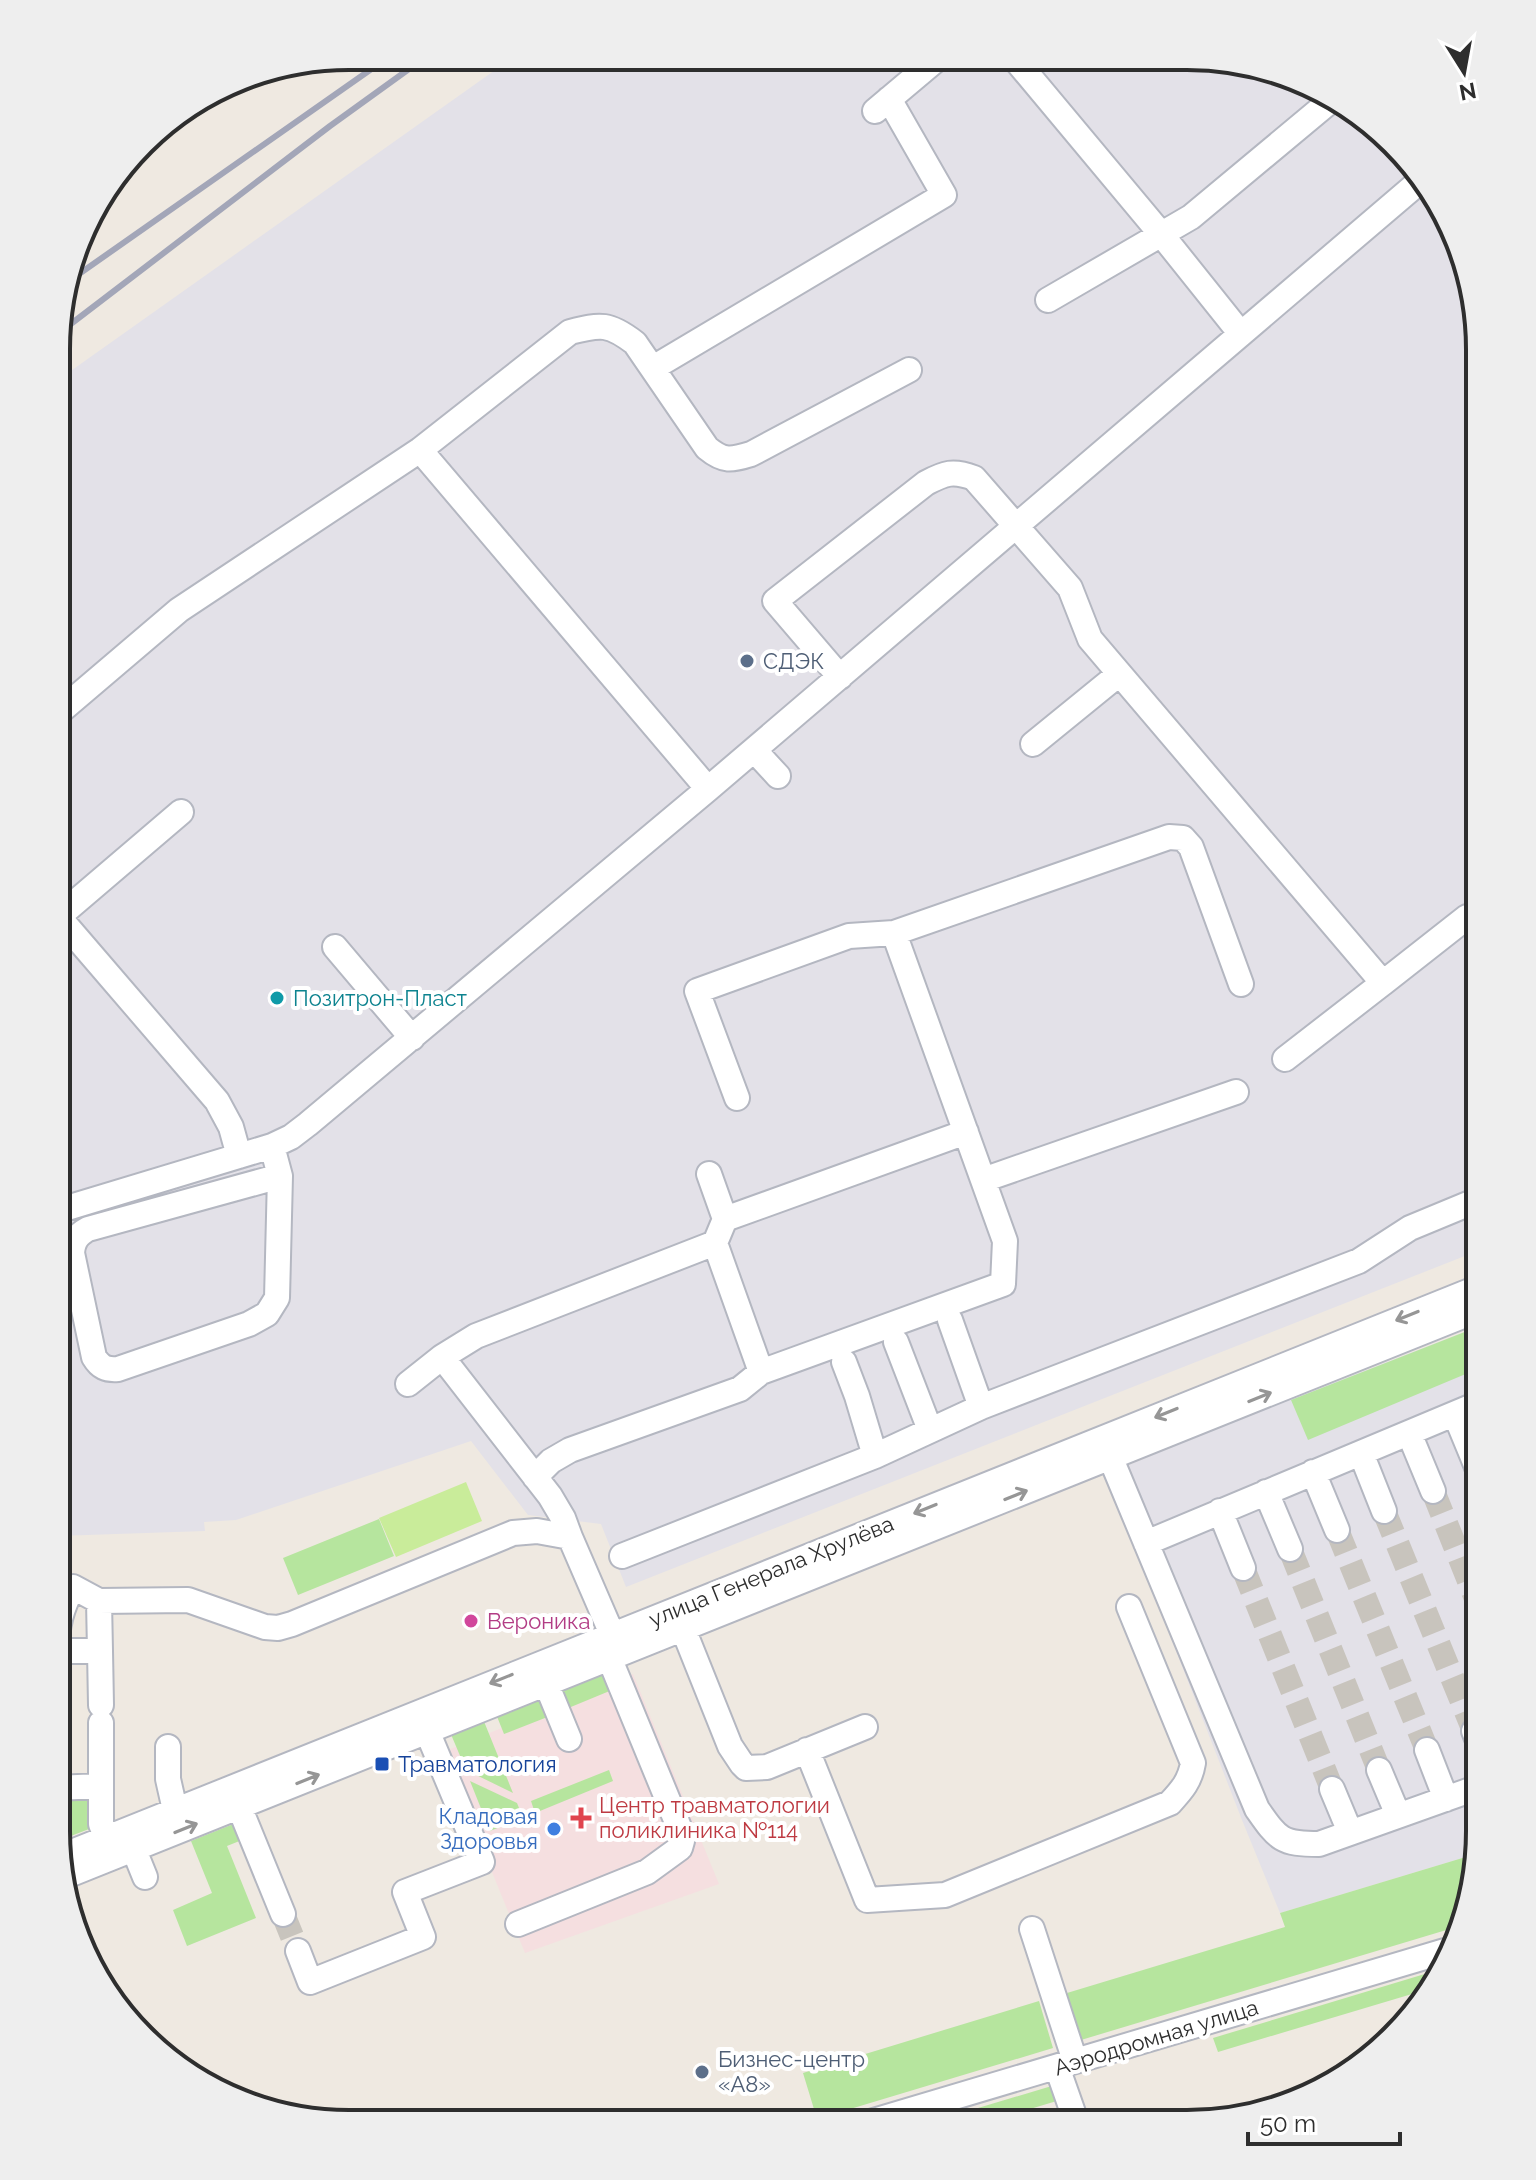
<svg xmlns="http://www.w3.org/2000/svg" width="1536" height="2180" viewBox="0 0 1536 2180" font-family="Raleway,sans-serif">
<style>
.industrial{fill:#e3e1e8}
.medical{fill:#f5dfe0}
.green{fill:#b6e59e}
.pitch{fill:#c9ec9a}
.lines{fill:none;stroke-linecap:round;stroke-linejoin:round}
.minor-tunnel{stroke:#c8c4bd;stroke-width:24;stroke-dasharray:24 12;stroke-linecap:butt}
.minor-casing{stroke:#b4b7c1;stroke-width:28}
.minor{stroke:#fff;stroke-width:24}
.rail{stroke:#a3a6b8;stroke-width:6}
.oneway{stroke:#969696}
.service-dot{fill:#5c6f8a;stroke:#fff;stroke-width:3}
.culture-dot{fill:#0f9aa8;stroke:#fff;stroke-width:3}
.hotel-dot{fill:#d1479c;stroke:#fff;stroke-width:3}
.transit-dot{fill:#1a4fb4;stroke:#fff;stroke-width:3}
.health-dot{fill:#e0444e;stroke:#fff;stroke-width:3}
.shop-dot{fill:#3f7fe0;stroke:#fff;stroke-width:3}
.labels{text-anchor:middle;stroke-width:8;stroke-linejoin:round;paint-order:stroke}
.service-label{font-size:22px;fill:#4e5e75;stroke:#fff;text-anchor:start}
.culture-label{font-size:22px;fill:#0d838f;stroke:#fff;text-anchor:start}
.street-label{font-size:22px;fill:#2e2e2e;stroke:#fff}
.hotel-label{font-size:22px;fill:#b23c85;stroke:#fff;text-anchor:start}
.transit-label{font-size:22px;fill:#164399;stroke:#fff;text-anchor:start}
.health-label{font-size:22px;fill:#be3a42;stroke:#fff;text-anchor:start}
.shop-label{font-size:22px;fill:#366cbe;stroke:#fff;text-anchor:end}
.rim{fill:none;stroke:#2e2e2e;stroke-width:4}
</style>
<rect width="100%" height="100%" fill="#efe9e1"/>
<path class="industrial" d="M515,56l711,3 139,57 85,104 30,129v901l-854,337 -25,-63 -73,-9 -57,-74 -235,79 -32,2 1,9 -148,5 1,-1156z
M1480,1326l-1,527 -199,60 -38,-93 -135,-346 135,-56z"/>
<path class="medical" d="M633,1674l86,210 -194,69 -82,-201z"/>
<path class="green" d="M1480,1326v42l-172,72 -17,-40z
M379,1519l15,37 -96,39 -15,-37z
M604,1669l8,21 -46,19 -8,-21z
M541,1695l9,21 -46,18 -8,-20z
M483,1719l30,74 -47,-23 -16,-38z
M609,1770l4,11 -78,32 -4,-12z
M470,1781l47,22 6,15 -33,13z
M87,1798l2,31 -31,12 -2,-10v-32z
M236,1823l6,17 -15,6 29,72 -69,28 -14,-36 39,-17 -21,-52z
M1479,1853l-26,75 -372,112 -14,-47 218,-66 -5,-14z
M1438,1970l-6,18 -214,64 -5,-14z
M1039,2001l14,47 -236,71 -14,-46z
M1055,2085l5,15 -77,23h-55z"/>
<path class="pitch" d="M466,1482l16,39 -86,36 -17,-39z"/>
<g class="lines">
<path class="minor-tunnel" d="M1433,1491l46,115
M1384,1511l90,220
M1337,1530l90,220
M1290,1549l89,221
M1243,1568l89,221
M283,1914l15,37"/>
<g class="minor-casing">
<path id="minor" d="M1014,58l147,176 80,100
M875,111l63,-53
M1048,300l143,-83 138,-115
M653,368l291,-173 -55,-96
M420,450l288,339
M840,677l-65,-76 151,-118c19,-10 27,-13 48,-5l96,110 20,51 293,344 -98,76
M58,713l121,-103 241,-160 150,-118c31,-8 39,-9 65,11l72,105c17,14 24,12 44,6l158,-84
M1033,744l86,-70
M754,750l24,26
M58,916l159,185 14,26 8,29
M58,917l123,-105
M335,947l77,91
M1383,983l84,-66
M737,1098l-40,-107 152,-55 45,-3
M272,1146l8,30 -3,122 -10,16 -18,10 -131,45c-12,1 -18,-2 -24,-12l-22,-104c1,-12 5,-18 16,-24l192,-53
M709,1174l16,45
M983,1180l253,-88
M57,1211l215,-65 19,-9 17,-13 400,-335 711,-607
M715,1243l46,129
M57,1299c8,-10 4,-18 0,-29
M950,1320l31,87
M896,1342l34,88
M442,1357l108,139 13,22 7,19
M844,1362l13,34 18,60
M408,1384l34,-27 34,-21 239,-93 10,-24 241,-87
M1455,1414l24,58
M1409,1433l24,58
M1104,1442l153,367c21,30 24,35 62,35l160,-57
M1361,1453l23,58
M1313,1472l24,58
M535,1477l16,-16 19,-11 170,-61 21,-17 242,-88 2,-43 -111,-308 275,-96 14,1 8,9 50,137
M1266,1492l24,57
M1220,1511l23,57
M1146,1543l334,-140
M622,1556l253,-100 106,-49 378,-146 51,-33 70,-29
M99,1601l-26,-14c-12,21 -16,39 -17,64h44l1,54
M678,1616l52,130 12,18 4,4 21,-1 98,-40
M100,1651l-1,-50 89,-1 77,27 13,1 14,-4 221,-91 24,-2 33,6 48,111
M541,1671l28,68
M101,1723v101l11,26
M1474,1731l5,12
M168,1747v32l7,31
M807,1750l60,150 78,-5 225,-92c12,-13 20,-22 23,-40l-64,-156
M1427,1750l19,49
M1379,1770l19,45
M56,1788l44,-2
M1332,1789l18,43
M234,1794l49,120
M128,1835l17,42
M62,1856l1418,-569
M66,1876l1414,-567
M518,1924l129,-52 33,-24 2,-7 -1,-9 -77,-187
M1032,1929l43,132
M298,1951l12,31 113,-45 -18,-45 77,-30 -60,-143
M1057,2067l20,57
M867,2123l578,-172"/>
</g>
<use href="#minor" class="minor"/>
<path class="rail" d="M69,281l321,-225
M59,333l271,-207 97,-70"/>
</g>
<defs><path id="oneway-shaft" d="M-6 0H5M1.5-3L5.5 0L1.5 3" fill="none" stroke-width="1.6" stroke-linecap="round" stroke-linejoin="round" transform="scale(2)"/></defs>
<g class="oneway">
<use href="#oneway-shaft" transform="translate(1407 1316) rotate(158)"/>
<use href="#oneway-shaft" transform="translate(1260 1397) rotate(-22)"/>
<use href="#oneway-shaft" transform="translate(1166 1413) rotate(158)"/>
<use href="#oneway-shaft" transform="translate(1016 1495) rotate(-22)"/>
<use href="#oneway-shaft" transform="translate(925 1509) rotate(158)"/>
<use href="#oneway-shaft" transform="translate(501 1679) rotate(158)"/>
<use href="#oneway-shaft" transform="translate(308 1779) rotate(-22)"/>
<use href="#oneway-shaft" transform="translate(186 1828) rotate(-22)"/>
</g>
<g class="service-dot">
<circle cx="747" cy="661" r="8"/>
<circle cx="702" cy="2072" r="8"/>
</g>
<circle class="culture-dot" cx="277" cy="998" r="8"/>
<circle class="hotel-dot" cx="471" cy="1621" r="8"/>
<rect class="transit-dot" x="374" y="1756" width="16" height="16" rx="4"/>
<path class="health-dot" d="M577 1806h8v8h8v8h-8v8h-8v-8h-8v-8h8z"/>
<circle class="shop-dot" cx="554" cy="1829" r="8"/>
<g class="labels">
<g class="service-label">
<text x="763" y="669">СДЭК</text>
<text x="718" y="2067">Бизнес-центр<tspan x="718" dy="25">«А8»</tspan></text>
</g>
<g class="culture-label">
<text x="293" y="1006">Позитрон-Пласт</text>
</g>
<g class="street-label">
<text transform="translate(771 1571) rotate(-22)" y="8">улица Генерала Хрулёва</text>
<text transform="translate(1156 2037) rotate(-17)" y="8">Аэродромная улица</text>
</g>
<g class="hotel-label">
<text x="487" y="1629">Вероника</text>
</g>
<g class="transit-label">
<text x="398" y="1772">Травматология</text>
</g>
<g class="health-label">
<text x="599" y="1813">Центр травматологии<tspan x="599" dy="25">поликлиника №114</tspan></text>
</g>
<g class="shop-label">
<text x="538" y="1824">Кладовая<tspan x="538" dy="25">Здоровья</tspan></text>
</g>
</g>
<path d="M0 0H1536V2180H0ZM349 70H1187A279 279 0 0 1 1466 349V1831A279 279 0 0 1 1187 2110H349A279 279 0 0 1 70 1831V349A279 279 0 0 1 349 70Z" fill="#eee" fill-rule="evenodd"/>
<path class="rim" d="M349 70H1187A279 279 0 0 1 1466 349V1831A279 279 0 0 1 1187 2110H349A279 279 0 0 1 70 1831V349A279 279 0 0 1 349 70Z"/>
<g transform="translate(1464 72) rotate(169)" stroke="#ffffff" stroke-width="6" paint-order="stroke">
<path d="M0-6L14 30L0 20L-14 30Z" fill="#2e2e2e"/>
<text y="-12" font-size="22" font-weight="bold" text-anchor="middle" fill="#2e2e2e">N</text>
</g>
<path d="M1248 2132v12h152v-12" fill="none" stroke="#2e2e2e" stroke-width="4"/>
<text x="1260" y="2132" font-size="24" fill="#2e2e2e" stroke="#ffffff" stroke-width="6" paint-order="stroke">50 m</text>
</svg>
